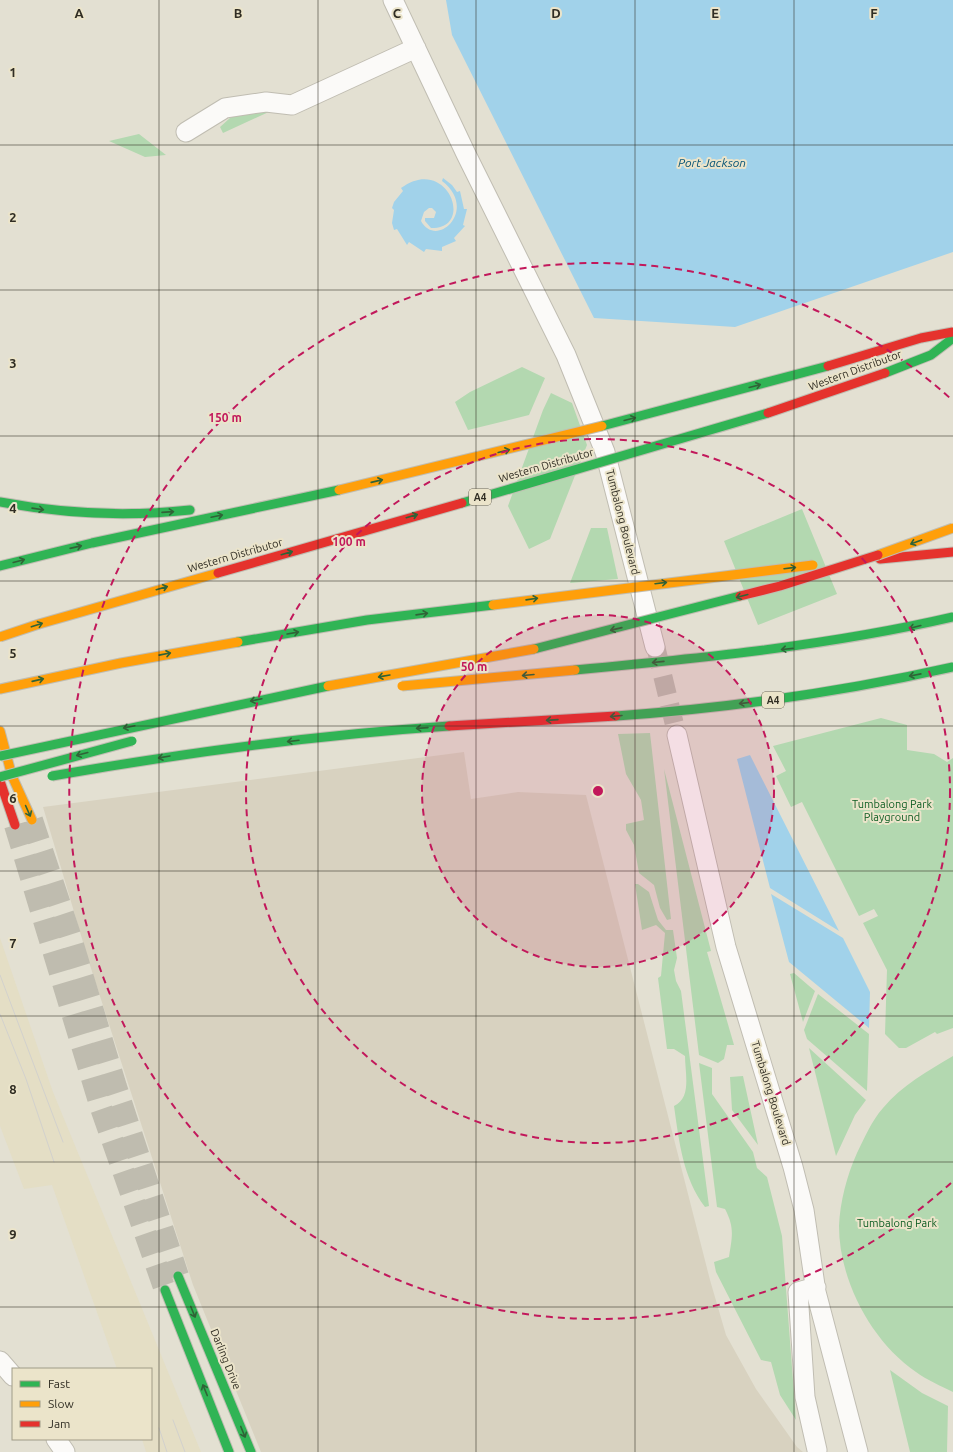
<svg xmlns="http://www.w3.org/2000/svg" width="953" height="1452" viewBox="0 0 953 1452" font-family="Ubuntu,sans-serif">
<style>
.commercial{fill:#d8d2c0}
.built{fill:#e4dec5}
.green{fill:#b3d8b0}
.water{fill:#a1d2ea}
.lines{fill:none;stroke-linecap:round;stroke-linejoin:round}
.street-tunnel{stroke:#bfbcaf;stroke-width:19;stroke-dasharray:19 10;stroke-linecap:butt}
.secondary-tunnel{stroke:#bfbcaf;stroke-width:22;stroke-dasharray:22 11;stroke-linecap:butt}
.street-casing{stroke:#c0bdb2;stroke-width:21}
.fast-casing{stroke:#c0bdb2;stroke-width:11}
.slow-casing{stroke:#c0bdb2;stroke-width:11}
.jam-casing{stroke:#c0bdb2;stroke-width:11}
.street{stroke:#fbfaf8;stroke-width:19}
.fast{stroke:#30b455;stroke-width:9}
.slow{stroke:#ff9f0a;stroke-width:9}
.jam{stroke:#e5322d;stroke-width:9}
.tram{stroke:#d2d1cd;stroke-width:1}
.fast-bridge-casing{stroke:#c0bdb2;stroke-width:11;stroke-linecap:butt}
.slow-bridge-casing{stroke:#c0bdb2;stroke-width:11;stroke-linecap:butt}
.jam-bridge-casing{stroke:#c0bdb2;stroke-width:11;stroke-linecap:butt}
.fast-bridge{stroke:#30b455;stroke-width:9}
.slow-bridge{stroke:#ff9f0a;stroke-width:9}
.jam-bridge{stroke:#e5322d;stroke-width:9}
.oneway{stroke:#306337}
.grid{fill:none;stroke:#302d23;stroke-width:1;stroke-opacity:0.55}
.ring{fill:none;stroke:#c2185b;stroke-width:2;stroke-dasharray:7 5}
.labels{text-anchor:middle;stroke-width:4;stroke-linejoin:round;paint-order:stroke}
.shield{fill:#ebe4ca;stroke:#686455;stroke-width:1}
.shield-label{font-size:10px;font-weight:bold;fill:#302d23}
.street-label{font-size:11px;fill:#302d23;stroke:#ebe4ca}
.park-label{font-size:11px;fill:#0c5c22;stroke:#ebe4ca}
.water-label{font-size:12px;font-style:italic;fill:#065476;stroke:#ebe4ca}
.grid-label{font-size:13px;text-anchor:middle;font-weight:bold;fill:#302d23;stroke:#ebe4ca;stroke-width:4;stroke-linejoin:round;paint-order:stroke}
.centre{fill:#c2185b;stroke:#ebe4ca;stroke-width:2}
.ring-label{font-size:12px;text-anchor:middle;font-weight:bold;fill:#c2185b;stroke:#ebe4ca;stroke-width:4;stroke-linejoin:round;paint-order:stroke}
</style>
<rect width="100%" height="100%" fill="#e3e0d2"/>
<path class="commercial" d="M464,752l7,47 47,-7 68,3 124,485 16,55 30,54 41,58 6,5h-542l-68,-167 -105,-326 -45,-152z"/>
<path class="built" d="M0,938l53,154 148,360h-55l-4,-13h9v-70h-34l-65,-184 -28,4 -24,-63z"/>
<path class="green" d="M257,104l16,6 -50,23 -3,-6 10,-9z
M139,134l27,21 -21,2 -36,-16z
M522,367l23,11 -16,37 -61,15 -13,-28 15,-10z
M551,393l21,10 15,42 -37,94 -21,10 -21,-43 35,-96z
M802,509l35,85 -79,31 -34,-84z
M591,528h16l11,51 -48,4z
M881,718l26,7v25l27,4 13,8 6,-4v270l-16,6 -2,-2 -29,16h-7l-14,-14 2,-64 -24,-47 15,-7 -4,-7 -15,7 -57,-114 -11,5 -15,-31 10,-5 -13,-25z
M650,733l21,186 -4,1 -7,-12 -6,-23 -15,-12 -5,-28 -8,-15v-6l18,-4 -3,-20 -15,-26 -8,-40z
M664,769l47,182 -4,1 27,93h-7l-3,14 -6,4 -19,-8z
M635,884h3l11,8 9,28 8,10h7l4,28 -3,12 2,11 5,10 28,215 -4,1c-22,-29 -26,-66 -31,-101 18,-8 11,-33 11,-50l-11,-7h-7l-9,-71 3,-2 4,-43 -9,-8 -14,5z
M794,973l21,18 -12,31 -13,-48z
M818,994l51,40 -2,57 -60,-52 -3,-9z
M809,1048l57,52 -11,15 -19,41z
M953,1056v336c-12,-6 -26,-12 -37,-20 -45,-31 -77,-92 -77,-146 1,-24 8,-51 18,-73 7,-14 15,-33 26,-45 19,-23 45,-37 70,-52z
M699,1063l13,5v26l41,58 4,16 10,9 15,59 14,184 -16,-25 -9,-33 -10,-2 -45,-88 -2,-10 15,-5c3,-20 6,-29 -4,-48l-8,-2z
M743,1076l15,69 -26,-35 -2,-33z
M890,1370l32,23 26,13 -1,46h-37z"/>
<path class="water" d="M446,0h507v252l-218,75 -141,-9 -142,-283z
M443,178l9,7 5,7 3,-1 4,18h3l-4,16 2,1 -11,12 2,3 -14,6v4l-16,-2 -2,3 -15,-10 -2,3 -10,-16 -3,1 -2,-7 2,-13 -2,-2 2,-6 9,-11 -2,-3c46,-34 75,41 30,40l-6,-7v-3h9l2,-6 -4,-4h-3l-5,4 -3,9c16,29 58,-12 21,-40z
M750,755l89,176 -69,-43 -33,-129z
M771,894l72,44 27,54 -1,36 -80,-66z"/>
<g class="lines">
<path class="street-tunnel" d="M656,648l21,87"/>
<path class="secondary-tunnel" d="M32,820l38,115 46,152 62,189
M15,825l86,283 64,182"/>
<g class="street-casing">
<path id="street" d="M393,0l73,154 100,201 39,97 50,195
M186,132l39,-24 41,-6 26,3 124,-57
M677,735l49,212 67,220 11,43 12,82 42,160
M816,1287l-18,5 7,105 12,53
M0,1361l13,15
M56,1439l9,13"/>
</g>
<g class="fast-casing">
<path id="fast" d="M0,502c64,12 126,15 190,8
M0,566l92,-23 247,-53
M238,642l129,-22 126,-15
M178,1276l73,176
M165,1290l64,162"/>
</g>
<g class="slow-casing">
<path id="slow" d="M0,689l121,-26 117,-21
M0,731l12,45 20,44"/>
</g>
<g class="jam-casing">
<path id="jam" d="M880,559l73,-7
M0,781l15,44"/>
</g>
<use href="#street" class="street"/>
<use href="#fast" class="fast"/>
<use href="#slow" class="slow"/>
<use href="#jam" class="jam"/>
<path class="tram" d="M0,975l63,167
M0,1014l26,65 28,83
M173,1420l12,32
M159,1428l8,24"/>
<g class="fast-bridge-casing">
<path id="fast-bridge" d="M885,373l46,-18 22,-17
M602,426l226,-60
M462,503l306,-90
M534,649l206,-53
M575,670c127,-12 253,-24 378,-53
M616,716c113,-8 226,-24 337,-49
M0,756l328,-70
M52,776c131,-23 264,-41 397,-50
M0,777l132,-36"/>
</g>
<g class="slow-bridge-casing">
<path id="slow-bridge" d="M339,490l263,-64
M878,555l75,-27
M493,605l320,-40
M0,637l39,-13 179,-51
M328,686l206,-37
M402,686l173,-16"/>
</g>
<g class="jam-bridge-casing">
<path id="jam-bridge" d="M828,366l93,-28 32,-6
M768,413l117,-40
M218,573l244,-70
M740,596l40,-10 98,-31
M449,726l167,-10"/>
</g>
<use href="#fast-bridge" class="fast-bridge"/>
<use href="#slow-bridge" class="slow-bridge"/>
<use href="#jam-bridge" class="jam-bridge"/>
</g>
<defs><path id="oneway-shaft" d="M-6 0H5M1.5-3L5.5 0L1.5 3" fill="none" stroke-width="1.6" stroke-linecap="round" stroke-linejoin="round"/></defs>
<g class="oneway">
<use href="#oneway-shaft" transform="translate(755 386) rotate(-15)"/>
<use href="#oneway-shaft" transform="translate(630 419) rotate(-14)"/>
<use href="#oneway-shaft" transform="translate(504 451) rotate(-14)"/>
<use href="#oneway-shaft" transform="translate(377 481) rotate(-13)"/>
<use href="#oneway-shaft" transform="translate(38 509) rotate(8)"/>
<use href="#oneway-shaft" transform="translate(168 512) rotate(-4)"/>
<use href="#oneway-shaft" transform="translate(217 516) rotate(-12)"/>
<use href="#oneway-shaft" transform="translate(412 516) rotate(-16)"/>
<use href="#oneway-shaft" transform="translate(916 542) rotate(160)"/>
<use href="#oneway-shaft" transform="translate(76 547) rotate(-13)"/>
<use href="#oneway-shaft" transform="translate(287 553) rotate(-16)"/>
<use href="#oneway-shaft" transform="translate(19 561) rotate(-15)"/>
<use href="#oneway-shaft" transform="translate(790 568) rotate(-7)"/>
<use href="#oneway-shaft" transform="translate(661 583) rotate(-7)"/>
<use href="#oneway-shaft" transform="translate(162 588) rotate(-16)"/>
<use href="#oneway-shaft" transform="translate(742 596) rotate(165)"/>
<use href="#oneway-shaft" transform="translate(532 599) rotate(-8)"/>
<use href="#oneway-shaft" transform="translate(422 614) rotate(-8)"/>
<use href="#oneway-shaft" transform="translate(37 625) rotate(-18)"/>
<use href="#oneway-shaft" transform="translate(915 627) rotate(166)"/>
<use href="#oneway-shaft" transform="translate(616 629) rotate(167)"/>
<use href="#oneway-shaft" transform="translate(293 633) rotate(-10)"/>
<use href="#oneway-shaft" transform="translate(787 649) rotate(174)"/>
<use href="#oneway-shaft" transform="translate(165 654) rotate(-11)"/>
<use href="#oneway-shaft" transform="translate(658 662) rotate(174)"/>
<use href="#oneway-shaft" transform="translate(528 675) rotate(175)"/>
<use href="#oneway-shaft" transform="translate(915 675) rotate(169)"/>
<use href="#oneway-shaft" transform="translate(384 676) rotate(170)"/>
<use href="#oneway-shaft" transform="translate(38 680) rotate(-13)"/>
<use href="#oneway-shaft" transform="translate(256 700) rotate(168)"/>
<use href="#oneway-shaft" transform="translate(745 703) rotate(173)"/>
<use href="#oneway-shaft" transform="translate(616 716) rotate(175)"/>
<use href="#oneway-shaft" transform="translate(552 720) rotate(176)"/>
<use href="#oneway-shaft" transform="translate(129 727) rotate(168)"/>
<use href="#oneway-shaft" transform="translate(422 728) rotate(176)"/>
<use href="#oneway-shaft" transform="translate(293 741) rotate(173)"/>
<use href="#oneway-shaft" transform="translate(82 754) rotate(165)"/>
<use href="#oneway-shaft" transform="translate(164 757) rotate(170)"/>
<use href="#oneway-shaft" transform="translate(28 811) rotate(66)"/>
<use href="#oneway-shaft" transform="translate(193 1312) rotate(68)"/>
<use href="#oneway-shaft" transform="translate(205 1390) rotate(-112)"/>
<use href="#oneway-shaft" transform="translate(243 1432) rotate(68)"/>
</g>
<path class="grid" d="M159,0v1452M318,0v1452M476,0v1452M635,0v1452M794,0v1452M0,145h953M0,290h953M0,436h953M0,581h953M0,726h953M0,871h953M0,1016h953M0,1162h953M0,1307h953"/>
<circle cx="598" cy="791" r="176" fill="#c2185b" fill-opacity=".12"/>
<g class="ring">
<circle cx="598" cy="791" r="176"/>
<circle cx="598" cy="791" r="352"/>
<path d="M951 1183A528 528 0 1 1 951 399"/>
</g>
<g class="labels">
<g class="shield">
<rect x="469" y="489" width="22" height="16" rx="3"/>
<rect x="762" y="692" width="22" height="16" rx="3"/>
</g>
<g class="shield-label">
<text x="480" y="501">A4</text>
<text x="773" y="704">A4</text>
</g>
<g class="street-label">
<text transform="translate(855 370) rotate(-20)" y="4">Western Distributor</text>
<text transform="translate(546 465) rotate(-16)" y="4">Western Distributor</text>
<text transform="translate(623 522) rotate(76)" y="4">Tumbalong Boulevard</text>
<text transform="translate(235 555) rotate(-16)" y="4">Western Distributor</text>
<text transform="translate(771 1093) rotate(73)" y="4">Tumbalong Boulevard</text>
<text transform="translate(226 1359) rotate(68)" y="4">Darling Drive</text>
</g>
<g class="park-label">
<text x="892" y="808">Tumbalong Park<tspan x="892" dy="13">Playground</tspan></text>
<text x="897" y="1227">Tumbalong Park</text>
</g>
<g class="water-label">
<text x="712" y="167">Port Jackson</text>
</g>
</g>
<g class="grid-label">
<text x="79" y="18">A</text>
<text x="238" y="18">B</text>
<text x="397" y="18">C</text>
<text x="556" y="18">D</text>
<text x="715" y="18">E</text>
<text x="874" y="18">F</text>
<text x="13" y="77">1</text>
<text x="13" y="222">2</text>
<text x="13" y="368">3</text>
<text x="13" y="513">4</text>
<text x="13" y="658">5</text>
<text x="13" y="803">6</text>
<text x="13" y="948">7</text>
<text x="13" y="1094">8</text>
<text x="13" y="1239">9</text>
</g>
<circle cx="598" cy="791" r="6" class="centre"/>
<g class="ring-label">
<text x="225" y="422">150 m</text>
<text x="349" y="546">100 m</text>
<text x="474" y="671">50 m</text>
</g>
<rect x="12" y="1368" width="140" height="72" fill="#ebe4ca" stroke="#a09b87"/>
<rect x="20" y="1381" width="20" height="6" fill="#30b455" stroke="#a09b87"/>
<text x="48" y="1388" font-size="12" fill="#302d23">Fast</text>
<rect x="20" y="1401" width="20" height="6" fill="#ff9f0a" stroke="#a09b87"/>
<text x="48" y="1408" font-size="12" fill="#302d23">Slow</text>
<rect x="20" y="1421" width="20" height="6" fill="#e5322d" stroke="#a09b87"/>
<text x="48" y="1428" font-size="12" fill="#302d23">Jam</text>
</svg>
